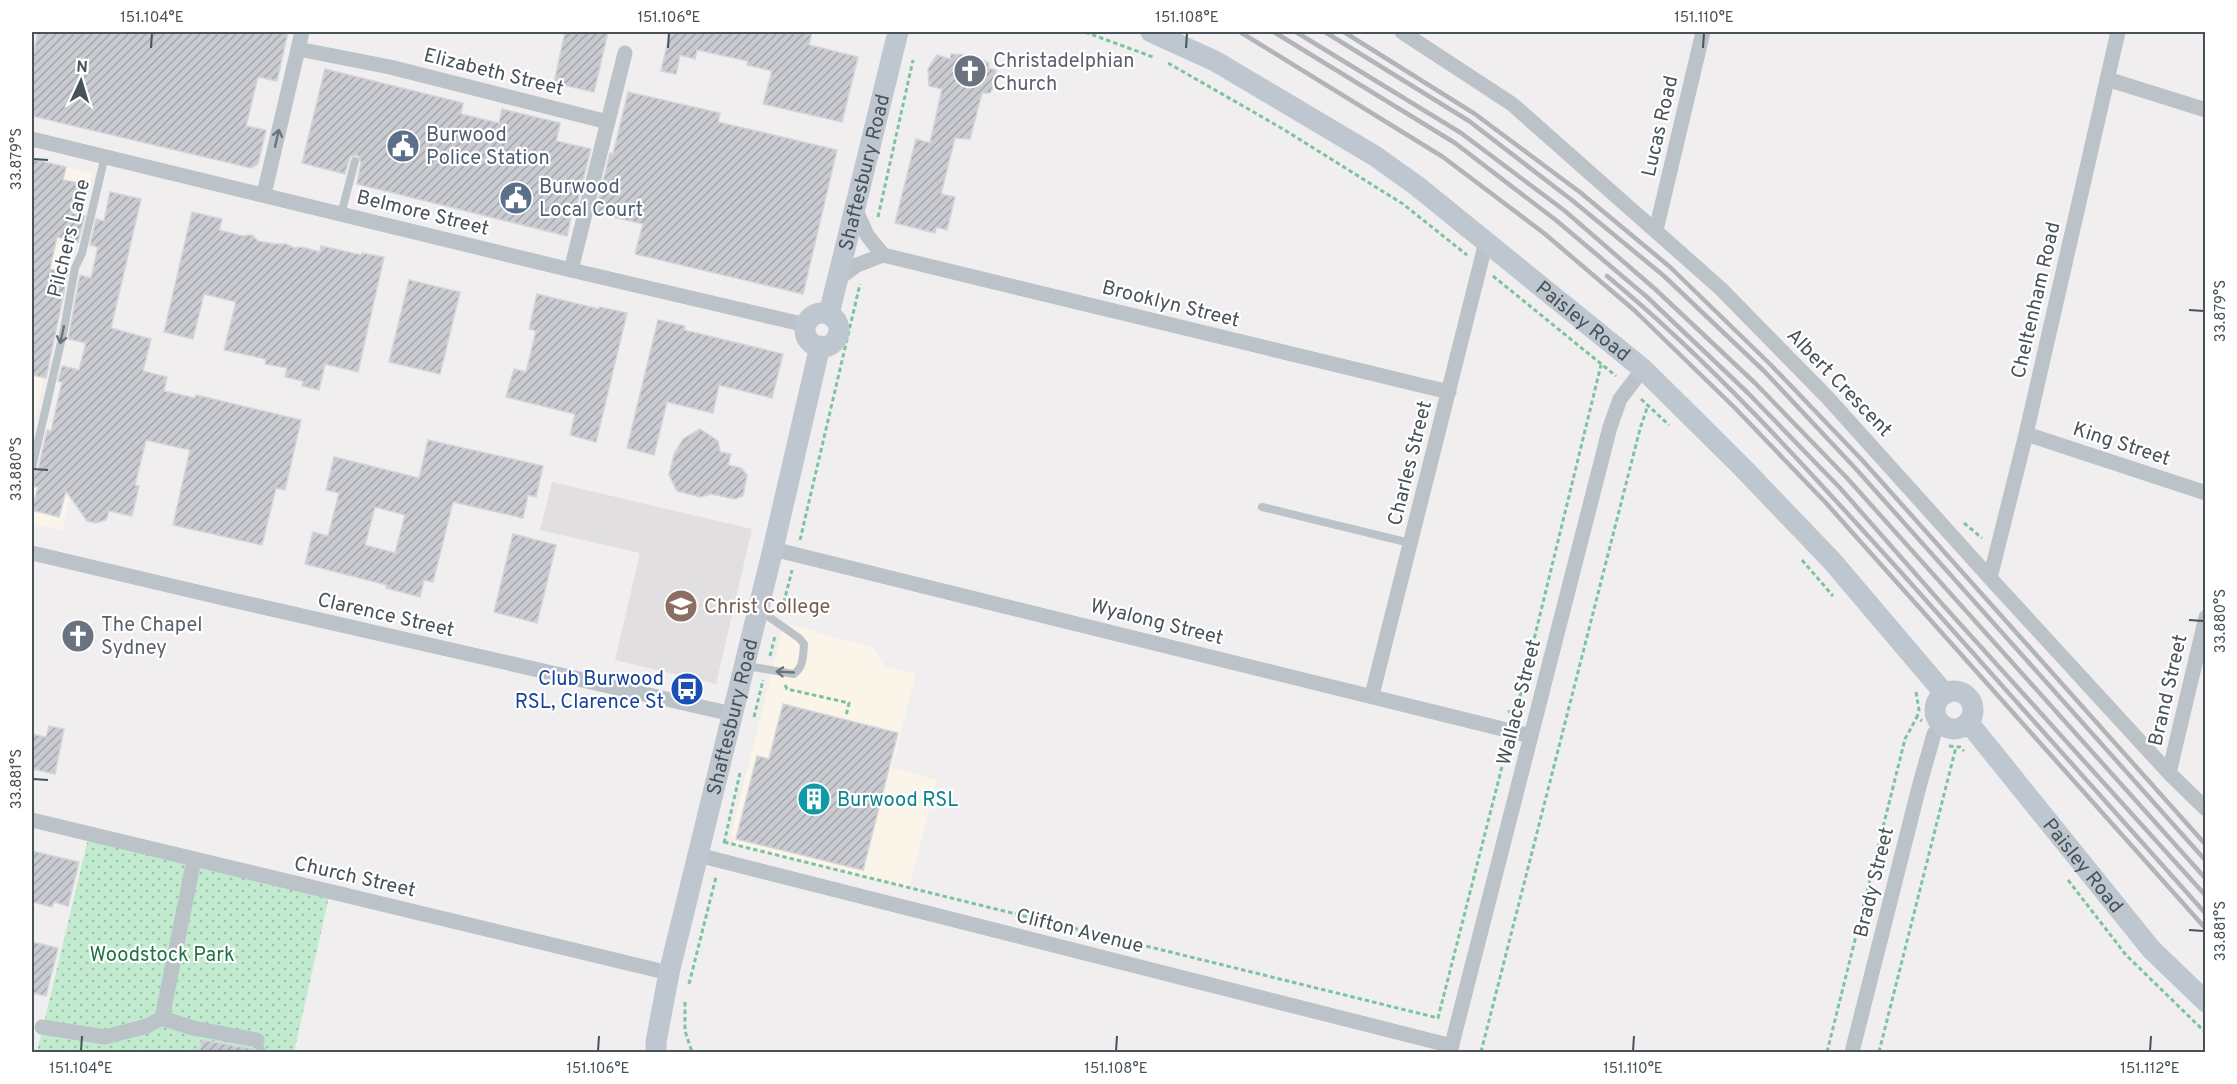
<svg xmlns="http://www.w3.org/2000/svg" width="2237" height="1084" viewBox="0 0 2237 1084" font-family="Overpass,sans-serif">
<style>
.commercial{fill:#faf4e9}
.education{fill:#e1dfdf}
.park{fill:url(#park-dots)}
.building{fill:url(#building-hatch);stroke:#d3d5d9;stroke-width:1.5;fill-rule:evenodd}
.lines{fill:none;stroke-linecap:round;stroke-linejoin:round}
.path{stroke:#7cc49d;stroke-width:3;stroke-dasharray:4.5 3;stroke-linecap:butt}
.lane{stroke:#bbc3c9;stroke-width:8}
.street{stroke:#bbc3c9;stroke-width:15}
.secondary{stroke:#bec7d0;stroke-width:21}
.rail{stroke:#b1b4b8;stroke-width:4.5}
.oneway{stroke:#6a747b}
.ticks{fill:none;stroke:#485259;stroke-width:2}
.labels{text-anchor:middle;stroke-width:4.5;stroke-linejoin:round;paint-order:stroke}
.worship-label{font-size:20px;fill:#5b616d;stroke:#fff;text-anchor:start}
.street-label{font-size:20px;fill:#485259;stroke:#fff}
.service-label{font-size:20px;fill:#4e5e75;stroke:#fff;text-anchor:start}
.education-label{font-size:20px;fill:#785e54;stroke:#fff;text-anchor:start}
.transit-label{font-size:20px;fill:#164399;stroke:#fff;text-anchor:end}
.culture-label{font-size:20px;fill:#0d838f;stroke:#fff;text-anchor:start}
.park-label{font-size:20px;fill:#207345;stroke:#fff}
.neatline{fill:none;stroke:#485259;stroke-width:2}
.ticks-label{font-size:15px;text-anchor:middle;fill:#485259}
</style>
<defs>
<pattern id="park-dots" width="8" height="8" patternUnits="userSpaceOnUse" patternTransform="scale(1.5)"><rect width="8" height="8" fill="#c1eace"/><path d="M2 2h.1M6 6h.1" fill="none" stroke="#9fc0aa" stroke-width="1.8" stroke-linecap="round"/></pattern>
<pattern id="building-hatch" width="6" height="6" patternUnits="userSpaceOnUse" patternTransform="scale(1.5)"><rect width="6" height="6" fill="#c9cbd0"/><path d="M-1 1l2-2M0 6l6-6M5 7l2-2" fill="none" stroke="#a5a7ac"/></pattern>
</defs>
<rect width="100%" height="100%" fill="#f0eeee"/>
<path class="commercial" d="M32,158l60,16 -60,255z
M50,423l35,10 -23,98 -30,-7v-22z
M784,623l89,25 12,19 31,6 -24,95 45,12 -28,108 -173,-43 -5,-10z"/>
<path class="education" d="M552,482l200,47 -36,155 -101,-24 25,-107 -100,-23z"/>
<path class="park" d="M89,835l241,57 -36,160h-257z"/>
<path class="building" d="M38,32h250l-11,49 -19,-4 -12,49 20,4 -8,34 -7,4 -219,-52v-56z
M565,32h43l-14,60 -40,-9z
M670,32h142l-3,13 49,12 -16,65 -79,-18 9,-33 -25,-6 1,-4 -51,-11 -2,9 -15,-4 -4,19 -15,-3z
M951,54l20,1 18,8 -1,5 8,2 -1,13 -5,10h-8l-12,46 -15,-1 -14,56 14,3 -8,33 -11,-3 -1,6 -40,-10 21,-84 14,4 12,-54 -13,-3 -1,-17 9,-14 13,4z
M325,69l138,34 -2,11 38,9 3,-14 58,14 -4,18 35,8 -15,59h-3l-6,28 -210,-52 4,-22 -4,-7 -7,2 -5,17 -43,-11z
M628,92l92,21 -2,9 119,28 -34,144 -168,-40 8,-30 -48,-11 15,-60 3,1z
M32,159l34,8 -3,13 16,3 -7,30 13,3 -7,26 -21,-5 -7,32 18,4 -22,105 -14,-3z
M110,192l31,7 -30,129 40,11 -8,32 24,6 -3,14 31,7 1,-3 105,25 -16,70 -9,-2 -14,57 -89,-20 17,-75 -44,-10 -11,45 4,1 -7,30 -23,-5 -3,9 -10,3 -9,-2 -21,-30 -7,26 -27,-7 6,-23 -6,-1v-12l6,-4 9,-40 4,1 11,-49 -4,-1 4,-15 17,4 7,-27 -18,-4 12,-64 11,3 7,-31 -8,-2 6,-26 8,2z
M192,212l30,7 -3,11 23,6 10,-1 6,6 17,3h12l7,4 8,-1 18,5 1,-6 40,9 1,-2 22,4 -26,115 -33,-8 -6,26 -17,-4 1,-5 -18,-4 2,-9 -22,-4 1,-5 -42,-9 12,-48 -32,-8 -11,45 -29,-7z
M409,280l51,12 -20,82 -51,-12z
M537,294l62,15 1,-2 27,6 -31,129 -26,-7 5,-21 -69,-17 8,-28 12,3 10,-41 -7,-2z
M658,320l27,6 -1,4 99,24 -11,44 -53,-13 -6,28 -46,-11 -13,53 -27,-7z
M700,429l18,12 2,11 11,2 -3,11 13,3 6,7 -4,21 -8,3 -24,-5 -10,3 -24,-6 -8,-16 5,-21 9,-15z
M428,440l115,26 -7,31 -8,-2 -5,23 -70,-16 -20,80 -9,-2 -4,17 -34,-9 1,-3 -82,-21 8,-32 15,4 11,-43 -13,-3 8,-33 85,21zM375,507l30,8 -10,38 -30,-8z
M513,534l43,11 -19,78 -43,-11z
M783,704l115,29 -35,137 -127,-31 21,-83 12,3z
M49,726l15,3 -9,45 -23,-5v-35l14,3z
M32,851l47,11 -11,44 -14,-4 -2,5 -20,-5z
M32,942l26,6 -12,48 -14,-3z
M202,1040l52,9 2,4h-57z"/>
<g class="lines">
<path class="path" d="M1085,32l68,25
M1168,63l115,66 120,75 64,51
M878,217l35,-157
M1493,276l123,100
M1641,399l28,26
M1964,523l18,15
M800,540l60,-256
M1802,560l31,36
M782,610l10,-40
M770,656l5,-20
M785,685l2,4 62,14 -3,13
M1916,692l3,18 -2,7 5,4
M1508,712l9,-3 84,-344
M754,717l9,-37
M1949,746l11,1 4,4
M724,842l714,176 69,-271
M724,843l16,-70
M2068,880l58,75 80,78
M689,984l27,-107
M685,1002v29l7,21
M1481,1052l159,-623 8,-24
M1827,1052l78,-313 12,-22
M1879,1052l77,-305"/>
<path class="lane" d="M341,214l14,-53
M32,468l32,-139 11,-61 7,-15 23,-97
M1262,507l148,36
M747,666l47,8c10,-8 9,-18 10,-30l-5,-6 -40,-28
M257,1040l5,12"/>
<path class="street" d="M1402,32l110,72 208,184 107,109 163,181 179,195 37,36
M298,49l92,18 218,55
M2107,79l99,31
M32,139l539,131 235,55
M264,194l38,-162
M855,208l12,27 16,20
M1656,230l47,-198
M571,270l54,-217
M838,279l19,-14 26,-10 566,137
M2026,434l180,59
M773,549l758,187
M32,553l191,45 509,116
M1990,578l36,-144 92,-402
M1372,695l114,-453
M2169,773l37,-156
M32,820l637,153
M698,855l754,191
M162,1018l32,-158
M42,1027l63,10 42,-11 15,-8 31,10 64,12
M1450,1052l160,-625 10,-28 23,-30
M1852,1052l67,-265 15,-53 7,-10"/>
<g class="secondary">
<path id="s1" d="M1151,32l64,29 160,95 42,30 226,183 97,96 92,96 113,133"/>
<circle cx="822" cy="330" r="17"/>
<path id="s2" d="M829,314l69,-282"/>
<circle cx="1954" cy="710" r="19"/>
<path id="s3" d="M1968,722l183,227 55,53"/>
<path id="s4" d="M656,1052v-10l13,-69 104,-424 47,-203"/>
</g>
<path class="rail" d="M1240,32l203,125 102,77 89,76 101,98 91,95 380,426
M1274,32l181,111 102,78 90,76 101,96 92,95 103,117 263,291
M1296,32l165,101 104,78 90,78 100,94 92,95 359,401
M1325,32l144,89 104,80 91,75 101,96 91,97 350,392
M1344,32l131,82 106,79 89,74 100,97 93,97 343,384
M1607,276c109,90 205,198 300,303 100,111 199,223 299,335"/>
</g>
<defs><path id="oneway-shaft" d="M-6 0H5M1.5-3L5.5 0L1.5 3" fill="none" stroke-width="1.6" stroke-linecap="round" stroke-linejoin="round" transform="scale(1.5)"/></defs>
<g class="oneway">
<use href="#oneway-shaft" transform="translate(277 138) rotate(-77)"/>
<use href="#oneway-shaft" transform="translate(62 335) rotate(102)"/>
<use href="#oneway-shaft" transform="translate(785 672) rotate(-177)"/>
</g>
<path class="ticks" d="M151,48l1,-15M668,48l1,-15M1186,48l1,-15M1703,48l1,-15M33,159l15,1M2189,310l15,1M33,469l15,1M2189,620l15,1M33,779l15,1M2189,930l15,1M81,1051l1,-15M598,1051l1,-15M1116,1051l1,-15M1633,1051l1,-15M2150,1051l1,-15"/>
<defs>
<g id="church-disc" transform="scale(1.725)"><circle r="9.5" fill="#6b7280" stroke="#fff"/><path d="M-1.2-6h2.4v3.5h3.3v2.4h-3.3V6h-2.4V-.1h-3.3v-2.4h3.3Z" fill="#fff"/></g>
<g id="civic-disc" transform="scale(1.725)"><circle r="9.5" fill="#5c6f8a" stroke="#fff"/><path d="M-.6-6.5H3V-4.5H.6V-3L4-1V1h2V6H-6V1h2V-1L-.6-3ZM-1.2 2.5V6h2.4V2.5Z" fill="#fff"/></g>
<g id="university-disc" transform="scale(1.725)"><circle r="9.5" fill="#8d6e63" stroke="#fff"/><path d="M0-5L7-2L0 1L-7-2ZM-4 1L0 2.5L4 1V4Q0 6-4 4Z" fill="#fff"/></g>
<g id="bus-disc" transform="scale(1.725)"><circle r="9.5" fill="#1a4fb4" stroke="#fff"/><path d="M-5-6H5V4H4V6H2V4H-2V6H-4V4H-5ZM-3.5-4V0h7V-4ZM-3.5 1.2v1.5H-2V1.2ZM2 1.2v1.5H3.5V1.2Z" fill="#fff"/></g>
<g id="building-disc" transform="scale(1.725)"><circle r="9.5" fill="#0f9aa8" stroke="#fff"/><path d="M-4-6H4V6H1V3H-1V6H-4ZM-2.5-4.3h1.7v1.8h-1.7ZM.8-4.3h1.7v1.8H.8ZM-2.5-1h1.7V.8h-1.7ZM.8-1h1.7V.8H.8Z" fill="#fff"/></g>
</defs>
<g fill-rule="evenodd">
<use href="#church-disc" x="970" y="71"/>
<use href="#civic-disc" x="403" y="146"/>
<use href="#civic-disc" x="516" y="198"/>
<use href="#university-disc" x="681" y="606"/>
<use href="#church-disc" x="78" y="636"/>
<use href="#bus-disc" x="687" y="689"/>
<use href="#building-disc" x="814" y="799"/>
</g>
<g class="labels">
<g class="worship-label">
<text x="993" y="67">Christadelphian<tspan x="993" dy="23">Church</tspan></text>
<text x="101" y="631">The Chapel<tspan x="101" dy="23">Sydney</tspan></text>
</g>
<g class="street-label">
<text transform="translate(494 71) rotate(14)" y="7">Elizabeth Street</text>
<text transform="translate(1659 126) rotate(-77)" y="7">Lucas Road</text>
<text dy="7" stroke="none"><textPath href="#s2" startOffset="146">Shaftesbury Road</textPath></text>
<text transform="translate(423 212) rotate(14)" y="7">Belmore Street</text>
<text transform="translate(68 238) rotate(-76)" y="7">Pilchers Lane</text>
<text transform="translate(2035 300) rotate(-77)" y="7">Cheltenham Road</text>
<text transform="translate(1171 303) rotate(14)" y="7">Brooklyn Street</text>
<text dy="7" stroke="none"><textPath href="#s1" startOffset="522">Paisley Road</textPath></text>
<text transform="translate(1840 382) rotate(46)" y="7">Albert Crescent</text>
<text transform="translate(2122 443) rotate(18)" y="7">King Street</text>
<text transform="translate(1409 463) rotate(-76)" y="7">Charles Street</text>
<text transform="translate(386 614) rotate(13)" y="7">Clarence Street</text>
<text transform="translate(1157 621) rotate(14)" y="7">Wyalong Street</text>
<text transform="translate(2167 690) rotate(-77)" y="7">Brand Street</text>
<text transform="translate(1518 702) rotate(-76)" y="7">Wallace Street</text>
<text dy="7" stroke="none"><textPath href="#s4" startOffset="344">Shaftesbury Road</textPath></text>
<text dy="7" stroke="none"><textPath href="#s3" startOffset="184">Paisley Road</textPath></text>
<text transform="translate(355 876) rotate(13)" y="7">Church Street</text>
<text transform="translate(1873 882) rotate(-76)" y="7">Brady Street</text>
<text transform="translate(1080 930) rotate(14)" y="7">Clifton Avenue</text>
</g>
<g class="service-label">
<text x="426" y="141">Burwood<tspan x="426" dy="23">Police Station</tspan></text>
<text x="539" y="193">Burwood<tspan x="539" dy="23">Local Court</tspan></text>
</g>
<g class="education-label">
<text x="704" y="613">Christ College</text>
</g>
<g class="transit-label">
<text x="664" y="685">Club Burwood<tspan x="664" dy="23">RSL, Clarence St</tspan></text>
</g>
<g class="culture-label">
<text x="837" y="806">Burwood RSL</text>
</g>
<g class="park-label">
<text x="162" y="961">Woodstock Park</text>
</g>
</g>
<rect width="2237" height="1084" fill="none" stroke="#ffffff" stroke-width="66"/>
<g transform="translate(81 81) rotate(4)" stroke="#ffffff" stroke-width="4.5" paint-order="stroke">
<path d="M0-4.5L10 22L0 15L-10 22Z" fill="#485259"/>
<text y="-9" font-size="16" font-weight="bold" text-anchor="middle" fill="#485259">N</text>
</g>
<rect x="33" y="33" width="2171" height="1018" class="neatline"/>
<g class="ticks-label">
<text x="152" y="22">151.104°E</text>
<text x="669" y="22">151.106°E</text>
<text x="1187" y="22">151.108°E</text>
<text x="1704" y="22">151.110°E</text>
<text transform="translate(16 159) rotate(-90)" y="5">33.879°S</text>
<text transform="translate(2220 311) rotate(-90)" y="5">33.879°S</text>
<text transform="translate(16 469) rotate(-90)" y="5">33.880°S</text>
<text transform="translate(2220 621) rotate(-90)" y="5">33.880°S</text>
<text transform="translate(16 779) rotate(-90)" y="5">33.881°S</text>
<text transform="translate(2220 931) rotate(-90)" y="5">33.881°S</text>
<text x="81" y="1073">151.104°E</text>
<text x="598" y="1073">151.106°E</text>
<text x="1116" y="1073">151.108°E</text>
<text x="1633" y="1073">151.110°E</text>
<text x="2150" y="1073">151.112°E</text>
</g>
</svg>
